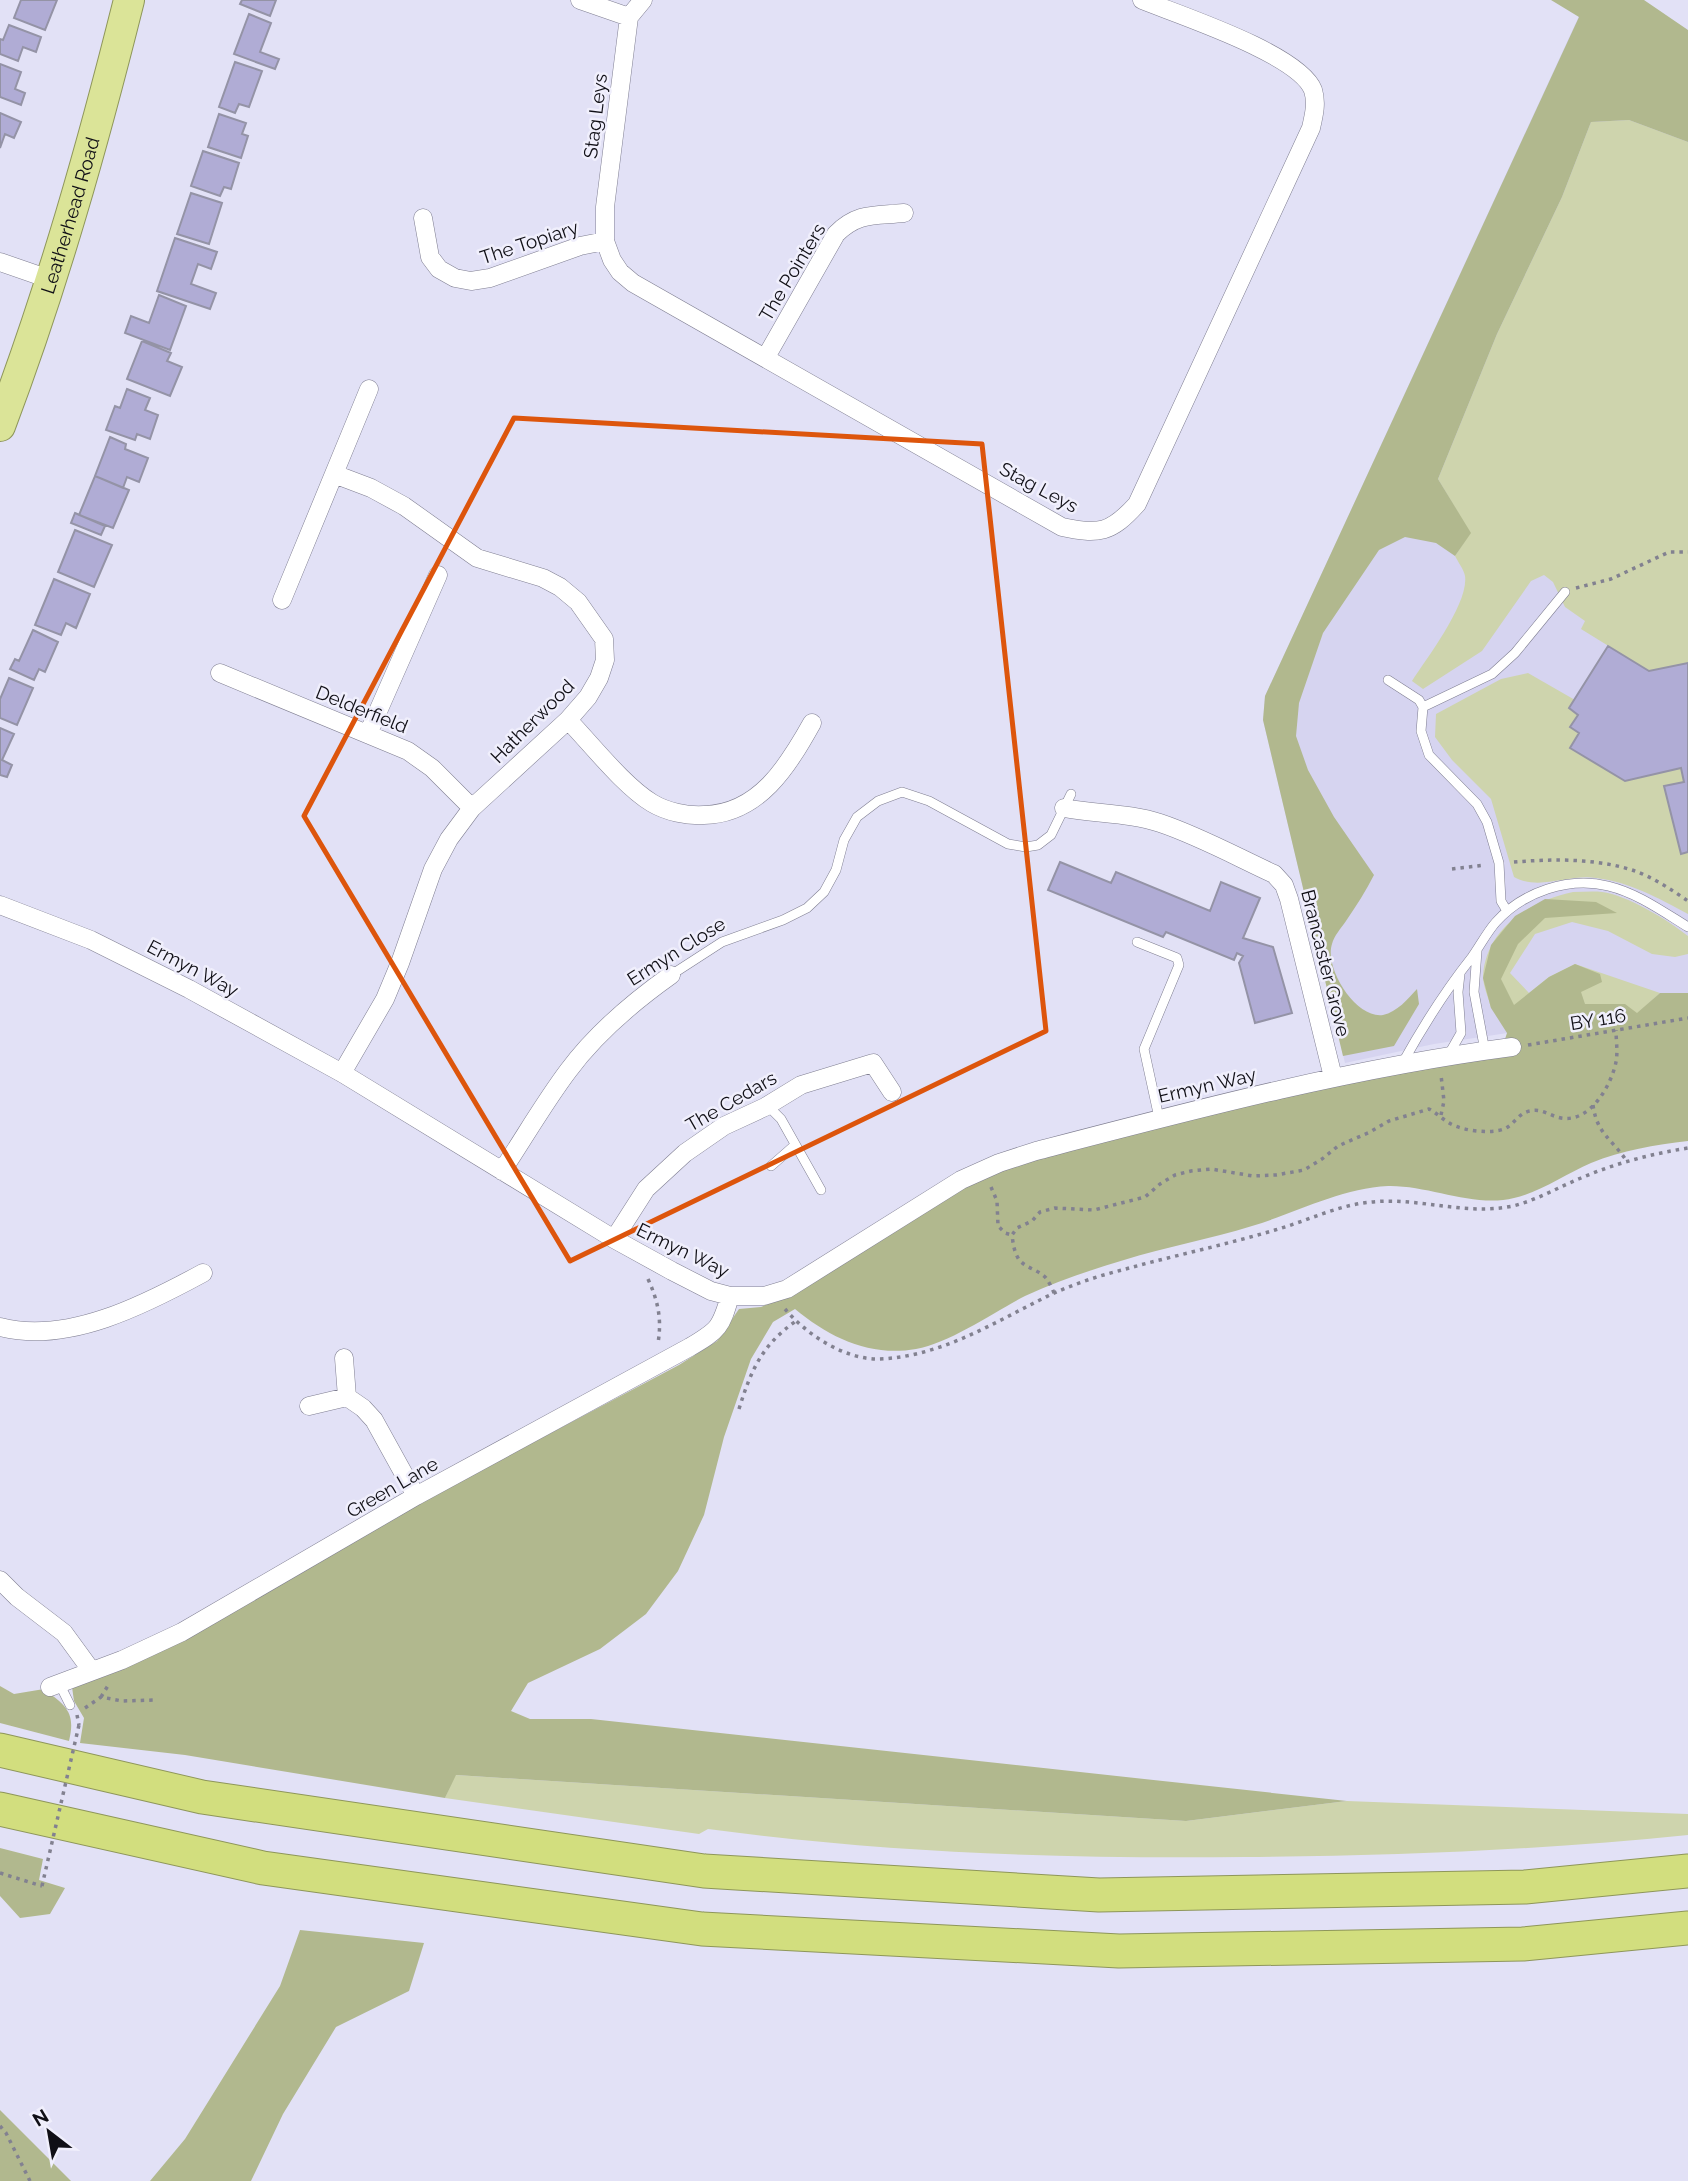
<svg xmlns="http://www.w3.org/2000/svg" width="1688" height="2181" viewBox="0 0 1688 2181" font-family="Raleway,sans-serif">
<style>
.built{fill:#d6d4f0}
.green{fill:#ced4ad}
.forest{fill:#b1b88e}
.building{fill:#b0acd5;stroke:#9493a6;stroke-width:2}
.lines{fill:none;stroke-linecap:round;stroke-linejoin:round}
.service-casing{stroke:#7f7e91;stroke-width:10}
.minor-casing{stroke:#7f7e91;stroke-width:19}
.trunk-casing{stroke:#8e965a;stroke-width:32}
.motorway-casing{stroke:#8e965a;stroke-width:35}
.path{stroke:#828190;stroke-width:3.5;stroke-dasharray:3.5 5;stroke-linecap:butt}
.service{stroke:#fff;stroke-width:9}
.minor{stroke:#fff;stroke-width:18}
.trunk{stroke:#dbe498;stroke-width:30}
.motorway{stroke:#d2de7e;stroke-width:33}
.path-bridge{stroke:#828190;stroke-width:3.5;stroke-dasharray:3.5 5;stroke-linecap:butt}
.marked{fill:none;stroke:#dd550c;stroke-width:5;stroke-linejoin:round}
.labels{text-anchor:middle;stroke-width:5;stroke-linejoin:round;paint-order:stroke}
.street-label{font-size:19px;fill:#100f16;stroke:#f0effc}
</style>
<rect width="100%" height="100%" fill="#e2e1f6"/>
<path class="built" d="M1579,16l109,66v924l-254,38 -89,19 -82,-343 2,-24z"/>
<path class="green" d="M1629,120l59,22v521l-39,8 -68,-42 4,-8 -20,-14 -12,-25 -9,-7 -13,6 -49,70 -59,38 -11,-8c15,-23 57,-78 53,-105 -1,-6 -7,-14 -10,-20l15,-23 -32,-54 59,-145 65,-137 29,-75z
M1528,673l47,27 -5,8 8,7 -7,12 8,6 -9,15 55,33 56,-13 3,14 -20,4 17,68 7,-2v62c-30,-16 -58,-32 -92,-36 -27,-4 -57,13 -82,-1l-23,-78 -39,-39 -17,-23 1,-23 65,-35z
M1573,892c10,0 20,-1 29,0 25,3 66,28 86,44v18l-13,3 -23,-3 -44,-23 -36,-9 -37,12 -25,39 19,20 20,-16 26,-13 85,29 -23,21 -146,-6c-2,-9 -8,-22 -8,-32 3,-48 47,-75 90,-84z
M455,1775l731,46 161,-20 341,13v21c-147,15 -295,21 -443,22 -179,2 -359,-4 -537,-28l-9,5 -254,-36z"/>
<path class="forest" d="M1551,0h93l44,30v112l-59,-22 -38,2 -29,75 -65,137 -59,145 33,54 -16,23 -19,-13 -31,-6 -26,13 -56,83 -24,70 -3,33 12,34 26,47 40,58c-8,16 -18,31 -28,46 -5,7 -12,15 -14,23 -8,24 24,75 51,71 14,-3 25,-16 34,-26l2,15 -25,42 -51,10 -80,-336 2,-24 314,-679z
M1545,899l51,3 21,11 -72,5 -27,26 -17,35 13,26 35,-28 26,-13 25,10 2,8 -21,10 4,12h40l12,9 23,-20h28v148c-33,4 -66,9 -97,22 -25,11 -51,29 -77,35 -40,10 -85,-13 -126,-12 -47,2 -92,27 -136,40 -42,13 -86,21 -128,34 -33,10 -67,21 -99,36 -31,16 -75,47 -109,53 -46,8 -86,-11 -121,-40l-22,13 -22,37 -27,78 -20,78 -26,56 -32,43 -46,35 -72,34 -17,28 19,8h61l756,82 -161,20 -730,-46 -11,23 -260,-43 -105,-12 4,-25 -10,-17 -2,-14 607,-322 38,-24 22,-32 22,-2 35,-15 197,-122 356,-90 150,-23 8,-24 -16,-25 -8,-30 8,-33 24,-29z
M0,1686l14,8 30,-5c22,17 32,23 25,52l-69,-18z
M0,1848l43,11 -4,21 26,8 -15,26 -30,4 -20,-22z
M300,1930l124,13 -15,48 -73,36 -53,87 -32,67h-101l35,-42 95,-153z
M0,2110l71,71h-71z"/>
<path class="building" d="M21,0h36l-12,30 -31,-12z
M242,0h34l-6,16 -30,-12z
M249,14l22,9 -11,29 19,7 -4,10 -41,-15z
M9,25l32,12 -5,15 -13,-5 -5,14 -18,-7v-15l3,1z
M235,62l27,9 -13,36 -10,-3 -4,9 -16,-6z
M0,64l21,8 -6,17 10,4 -4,12 -21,-8z
M0,113l21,9 -7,16 -9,-4 -5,14z
M219,114l27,9 -4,11 6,2 -7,22 -33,-11z
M203,151l36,12 -8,26 -7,-2 -4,9 -29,-10z
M191,193l31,10 -13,41 -32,-10z
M175,238l42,14 -6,17 -13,-5 -7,20 25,9 -6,16 -53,-18z
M159,295l27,11 -16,44 -45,-17 6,-17 18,7z
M142,341l29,12 -4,8 15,6 -12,29 -43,-17z
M127,389l23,9 -5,12 13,5 -8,24 -13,-5 -2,6 -29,-10 9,-24 5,2z
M110,437l16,7 -1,5 23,9 -9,24 -12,-5 -4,11 -28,-12z
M95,476l34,14 -16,38 -34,-13z
M75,513l30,13 -4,9 -30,-12z
M75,530l37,15 -18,42 -36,-15z
M54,579l36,15 -14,34 -10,-5 -5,12 -26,-10z
M33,630l25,12 -13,30 -6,-3 -5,11 -24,-11 5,-10 4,2z
M1608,646l41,25 39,-8v189l-7,2 -17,-68 20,-4 -3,-14 -56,13 -55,-33 9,-15 -9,-6 8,-12 -9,-7z
M9,678l24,10 -16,37 -17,-7v-19z
M0,728l14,6 -12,26 10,5 -5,12 -7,-2z
M1060,862l51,21 5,-11 94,39 11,-29 39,16 -17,40 30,9 19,66 -37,10 -16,-60 4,-7 -6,-3 -3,7 -68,-28 -3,5 -115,-47z"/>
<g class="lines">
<g class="service-casing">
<path id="service" d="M1388,680l31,20 4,7 -2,24 8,24 48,49 10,18 12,41 2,38 6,10
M1423,707l69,-33 23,-21 50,-61
M1137,942l40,16 2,7 -35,84 15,69
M1477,951l-3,41 11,59
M671,975l51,-33 61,-22 24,-12 17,-16 12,-22 8,-30 13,-23 21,-16 24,-9 27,9 79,43 18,3 12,-2 13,-10 20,-41
M1449,1054l12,-21 -3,-41 2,-18
M1402,1064c21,-38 43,-73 70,-107 8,-11 15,-25 24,-35 27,-30 73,-46 112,-36 29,7 54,25 80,41
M765,1107l8,4 8,8 40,71
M771,1166l24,-21
M60,1685l10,20"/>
</g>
<g class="minor-casing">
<path id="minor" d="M580,0l49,17
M643,0l-14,17 -24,190v34l7,19 8,12 13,11 429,244c37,8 49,6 75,-23l174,-376c3,-13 6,-25 2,-38 -14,-36 -134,-75 -171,-90
M423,218l7,39 9,12 16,9 16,3 19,-3 90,-32 25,-5
M0,262l52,18
M766,357l70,-123c22,-22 39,-18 68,-21
M334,474l37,14 33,18 73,52 66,20 17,9 18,15 26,37 1,21 -6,18 -11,19 -20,23 -96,88 -23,31 -16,30 -33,94 -15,36 -43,74
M282,600l87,-211
M220,673l188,78 24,17 40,40
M568,720c24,25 56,66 84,83 15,9 35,13 52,12 55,-1 84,-49 108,-92
M368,734l70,-159
M1064,808c32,6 66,5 96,15 39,13 77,34 114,51l10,11 5,14 44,178
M0,905l91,35 98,49 153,84 272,166 58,32 39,20 19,5h34l23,-7 174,-109 38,-17 37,-12c157,-41 315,-83 476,-104
M502,1171c22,-33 42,-68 66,-100 28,-38 65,-69 103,-96
M614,1239l32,-50 39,-36 39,-27 41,-19 36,-22 72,-22 19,29
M0,1327c67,18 146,-23 203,-54
M344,1358l3,39 16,11 11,12 42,76
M309,1406l38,-9
M0,1580l17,17 47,36 27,37
M50,1687l72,-27 60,-28 234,-136 274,-149c29,-17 31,-20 40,-51"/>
</g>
<g class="trunk-casing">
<g id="trunk">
<path id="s1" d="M0,426c53,-140 93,-282 129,-426"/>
</g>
</g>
<g class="motorway-casing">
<path id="motorway" d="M0,1750l202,47 502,74 395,24 426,-8 163,-16
M0,1809l263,59 439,61 417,22 404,-7 165,-16"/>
</g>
<path class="path" d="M1576,588l35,-9 58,-27h19
M1514,862c38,-3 80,-4 118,8 19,6 40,20 56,31
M1452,869l33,-4
M1528,1045l160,-27
M1593,1105c4,29 18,33 33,55
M1441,1115l3,-14 -3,-26
M991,1187l6,14 1,25 7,7 7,2
M648,1279c10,22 14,40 10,64
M1054,1293c-2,-5 -5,-11 -8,-15 -8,-9 -22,-10 -28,-20 -4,-7 -5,-15 -6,-23l5,-7 15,-7 8,-9 15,-4 39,2 51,-13 15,-13 15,-9 16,-4 20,-2 42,7 23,-1 28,-5 18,-11 16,-13 32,-14 19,-11 40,-12c8,4 14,11 22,15 13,7 39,10 53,5 10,-4 14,-16 26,-18 12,-3 20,5 31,7 29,5 50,-32 55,-56 2,-10 0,-22 0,-32
M785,1309c22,26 60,51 95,50 64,-3 116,-38 172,-65 22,-10 46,-18 70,-24 50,-14 103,-25 153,-40 32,-9 63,-25 96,-28 49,-5 93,14 142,4 24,-6 46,-19 68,-28 35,-15 70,-24 107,-30
M739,1409c12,-39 23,-64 57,-88
M101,1697l8,-13
M85,1708l16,-11 21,4 32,-1
M77,1715l2,10
M0,1873l42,13
M0,2126l6,7 24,48"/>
<use href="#service" class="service"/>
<use href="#minor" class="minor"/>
<use href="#trunk" class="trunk"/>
<use href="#motorway" class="motorway"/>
<path class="path-bridge" d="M42,1886l37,-161"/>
</g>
<path class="marked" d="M514,418l468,26 64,587 -476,230 -266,-445z"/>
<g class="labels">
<g class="street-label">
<text transform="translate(595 116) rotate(-83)" y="7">Stag Leys</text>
<text dy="7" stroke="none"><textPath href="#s1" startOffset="222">Leatherhead Road</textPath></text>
<text transform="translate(529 242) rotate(-18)" y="7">The Topiary</text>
<text transform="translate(792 272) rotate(-59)" y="7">The Pointers</text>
<text transform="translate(1039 487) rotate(28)" y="7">Stag Leys</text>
<text transform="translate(362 709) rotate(22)" y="7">Delderfield</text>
<text transform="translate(532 721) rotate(-45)" y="7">Hatherwood</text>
<text transform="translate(676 951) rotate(-32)" y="7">Ermyn Close</text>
<text transform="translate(1326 963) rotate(76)" y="7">Brancaster Grove</text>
<text transform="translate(193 968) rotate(28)" y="7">Ermyn Way</text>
<text transform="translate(1598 1019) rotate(-9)" y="7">BY 116</text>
<text transform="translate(1207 1085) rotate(-13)" y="7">Ermyn Way</text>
<text transform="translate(731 1101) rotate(-30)" y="7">The Cedars</text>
<text transform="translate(683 1250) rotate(26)" y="7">Ermyn Way</text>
<text transform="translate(392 1487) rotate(-30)" y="7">Green Lane</text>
</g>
</g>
<g transform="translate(49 2132) rotate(329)" stroke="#f0effc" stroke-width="5" paint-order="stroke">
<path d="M0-5L12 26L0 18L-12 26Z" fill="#100f16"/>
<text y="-10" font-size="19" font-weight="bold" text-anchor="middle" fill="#100f16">N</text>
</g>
</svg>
